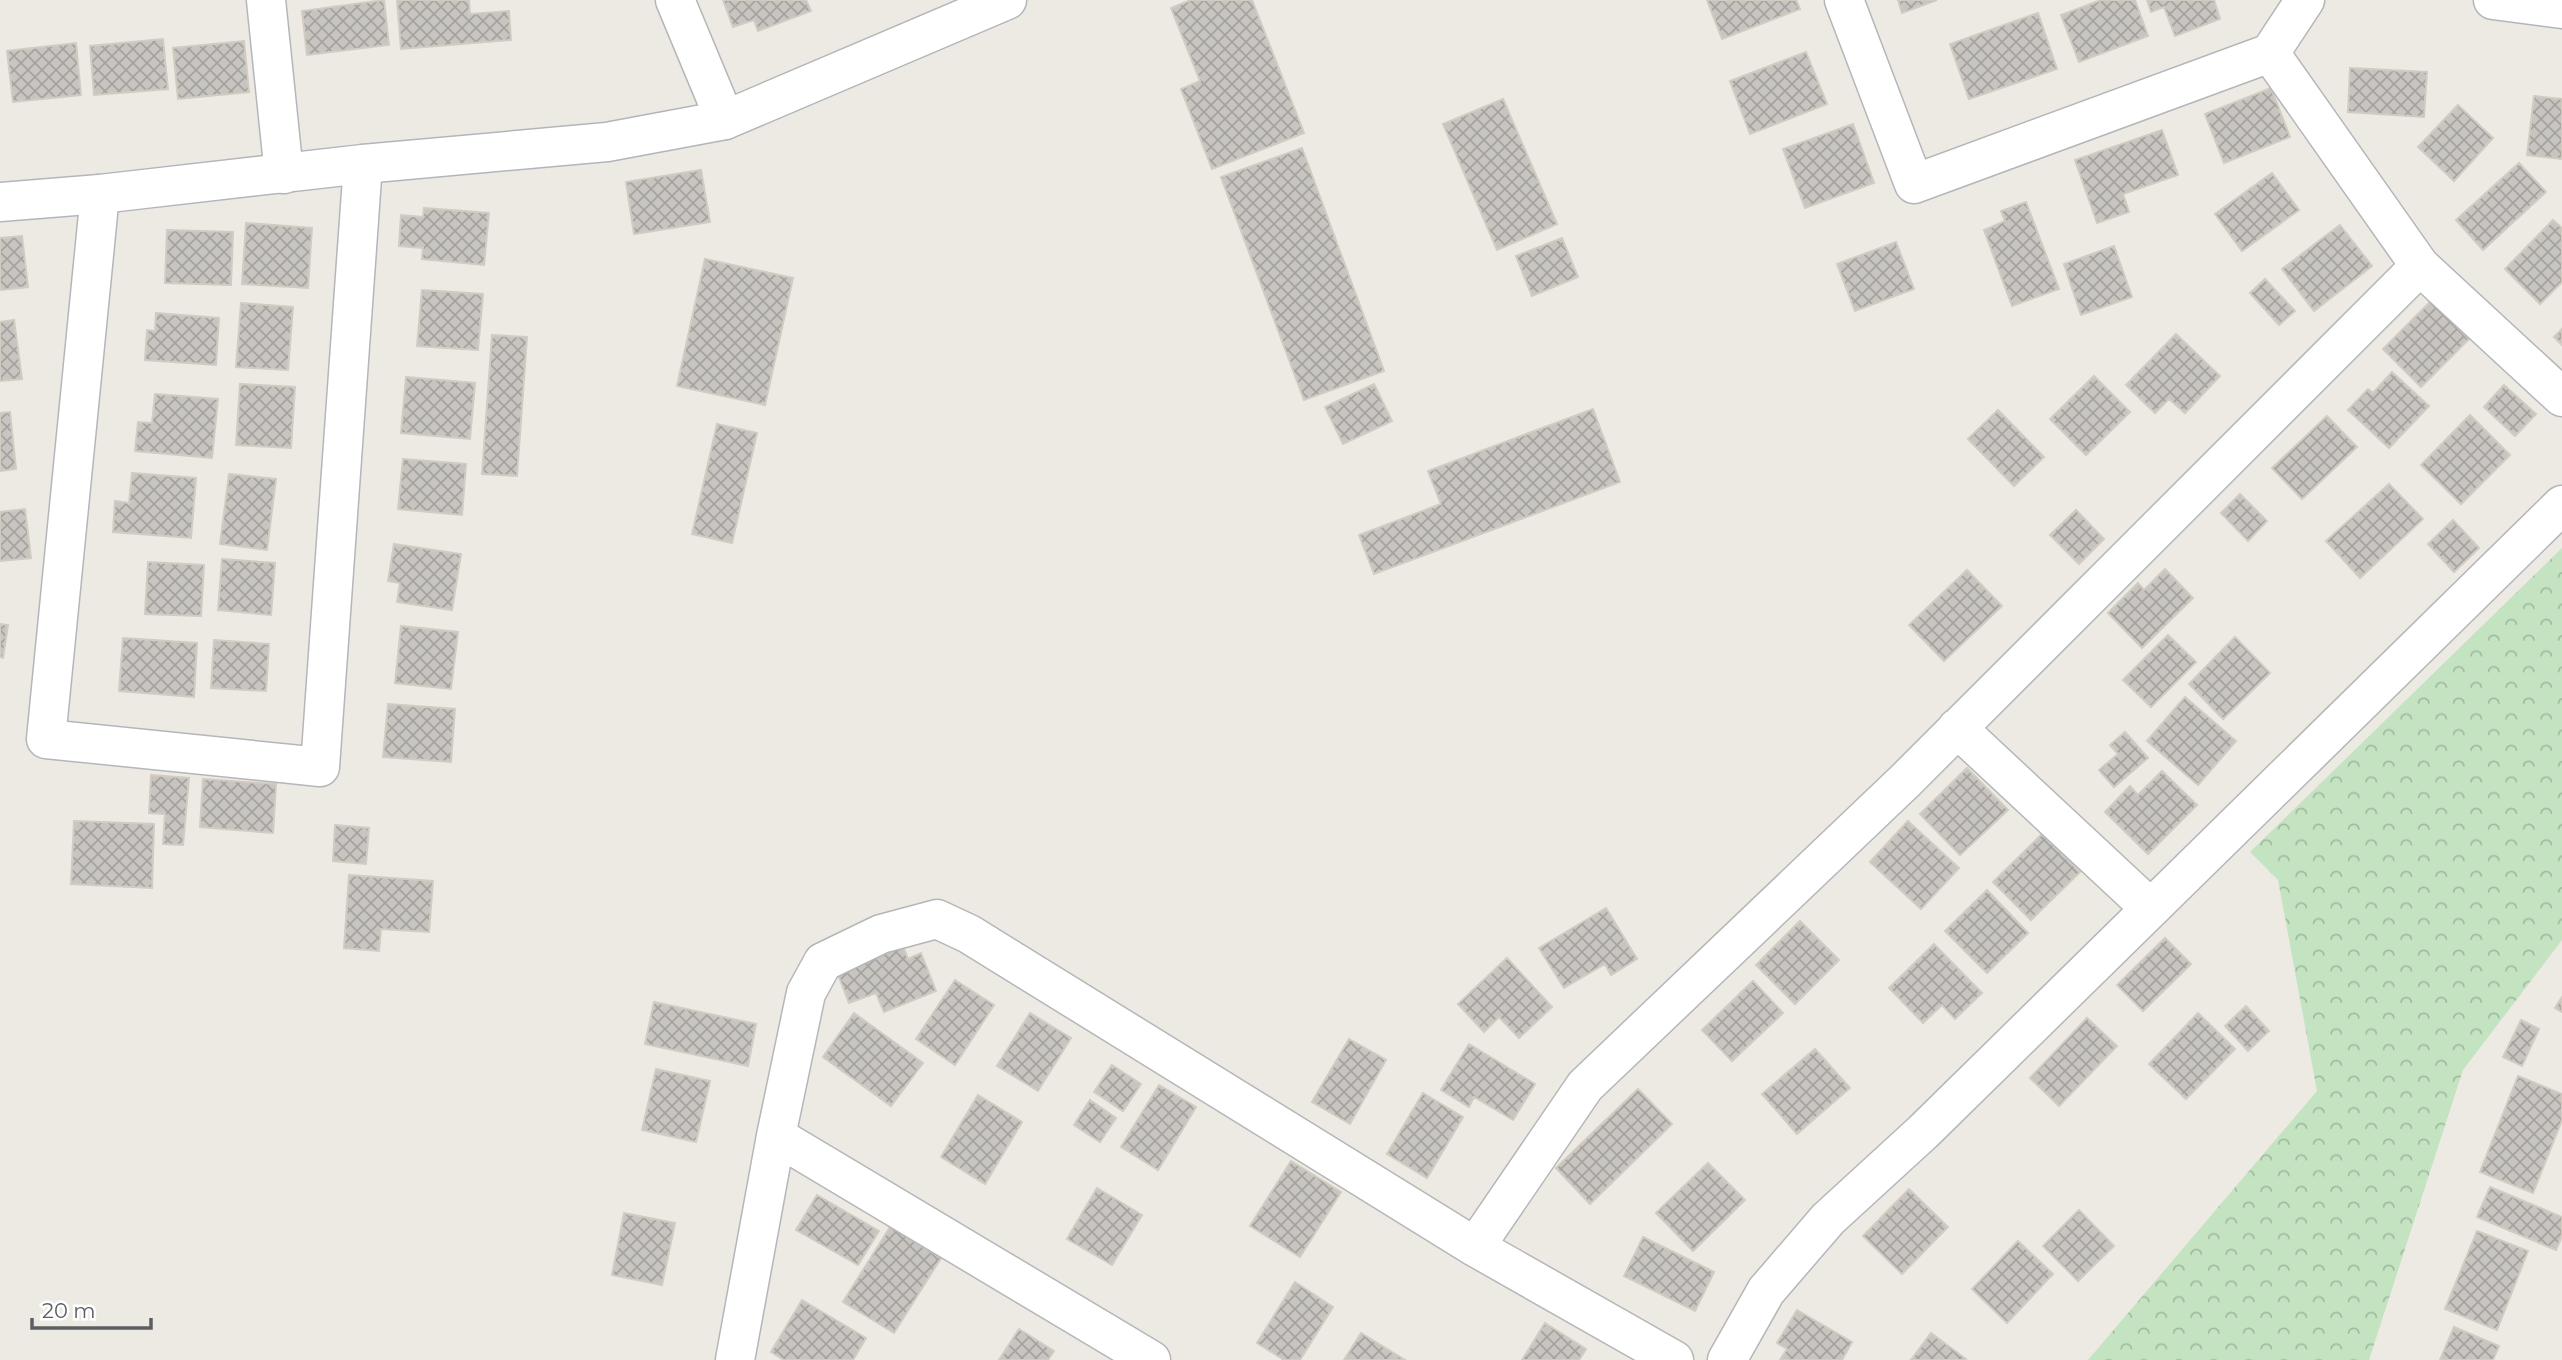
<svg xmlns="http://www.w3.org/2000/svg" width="2562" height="1360" viewBox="0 0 2562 1360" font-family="Montserrat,sans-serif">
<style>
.forest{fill:url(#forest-crowns)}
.building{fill:url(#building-cross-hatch);stroke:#d1cbc2;stroke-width:2}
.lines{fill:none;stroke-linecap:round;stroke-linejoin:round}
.street-casing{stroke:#b4b6b9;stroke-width:41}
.secondary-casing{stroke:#b2b6ba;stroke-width:41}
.street{stroke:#fff;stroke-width:38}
.secondary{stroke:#fff;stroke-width:38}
</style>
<defs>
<pattern id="forest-crowns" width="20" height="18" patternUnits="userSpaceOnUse" patternTransform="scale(1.75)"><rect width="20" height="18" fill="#c4e3c1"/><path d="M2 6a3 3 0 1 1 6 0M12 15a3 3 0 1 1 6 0" fill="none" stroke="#a2bba0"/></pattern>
<pattern id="building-cross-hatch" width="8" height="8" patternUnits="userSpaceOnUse" patternTransform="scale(1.75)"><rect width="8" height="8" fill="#c8c5c0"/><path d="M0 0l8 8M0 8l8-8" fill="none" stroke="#a5a3a0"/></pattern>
</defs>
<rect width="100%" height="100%" fill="#edeae3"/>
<path class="forest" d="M2562,548v392l-99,130 -94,290h-281l229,-269 -39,-211 -28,-28z"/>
<path class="building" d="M384,0l5,45 -82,10 -5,-44z
M397,0h72l1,14 39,-3 2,29 -110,9z
M723,0h83l5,11 -53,20 -4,-11 -21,7z
M1191,0h61l52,133 -92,36 -31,-80 19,-8 -29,-73z
M1707,0h89l4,9 -78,30z
M1898,0h39l-35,13z
M2101,0h34l13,36 -69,26 -18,-47z
M2147,0h67l6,19 -45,17 -11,-29 -13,5z
M2038,13l19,56 -88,30 -19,-55z
M163,39l5,50 -74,6 -4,-49z
M244,41l5,51 -71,7 -5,-51z
M76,43l5,52 -68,7 -6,-51z
M1806,52l21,52 -77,30 -20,-53z
M2350,68l77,4 -3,45 -76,-5z
M2271,88l19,49 -66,26 -19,-49z
M2534,96l28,3v60l-35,-4z
M1503,99l54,125 -60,26 -54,-126z
M2458,105l35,33 -39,43 -36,-34z
M1853,124l21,59 -69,25 -22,-59z
M2162,130l16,45 -55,19 6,18 -32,11 -22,-63z
M1302,148l82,223 -80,29 -83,-223z
M2519,163l27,29 -63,58 -27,-30z
M701,170l9,52 -76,12 -8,-52z
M2272,173l27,37 -57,41 -27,-37z
M2026,202l33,87 -47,17 -28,-76 21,-9 -4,-10z
M424,208l65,5 -5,52 -62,-6 1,-11 -24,-2 2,-31 22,2z
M2553,220l9,8v54l-22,22 -35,-35z
M246,223l66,5 -4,60 -66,-4z
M2340,225l32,41 -58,45 -32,-42z
M167,230l66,2 -2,53 -66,-2z
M22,236l6,51 -28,3v-52z
M1562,238l16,39 -46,19 -16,-40z
M1896,242l18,47 -59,22 -18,-47z
M2114,246l18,51 -51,18 -17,-51z
M705,259l88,19 -28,127 -88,-19z
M2265,279l30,32 -16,14 -29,-32z
M422,290l61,4 -5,56 -61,-4z
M2431,301l38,38 -48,48 -38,-38z
M241,303l52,4 -5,63 -52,-3z
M156,313l63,5 -3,47 -71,-5 2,-30 8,1z
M14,320l8,59 -22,2v-59z
M2562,329v16l-8,-8z
M2176,334l44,42 -35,37 -16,-14 -14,14 -29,-28z
M492,335l35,2 -10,139 -35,-2z
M2392,372l37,34 -40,42 -41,-38 20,-21 5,4z
M2094,376l36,36 -44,43 -36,-36z
M406,377l69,6 -5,56 -69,-6z
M240,384l55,3 -4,61 -55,-3z
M1374,384l18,37 -49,23 -18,-37z
M2504,385l32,29 -21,22 -31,-29z
M155,394l63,5 -6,59 -77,-7 3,-29 14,1z
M1593,409l27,73 -246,92 -15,-39 82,-31 -13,-33z
M1998,410l46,47 -30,29 -46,-47z
M10,412l6,57 -16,2v-58z
M2470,415l40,40 -49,49 -40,-39z
M2327,416l30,31 -55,52 -30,-31z
M717,424l40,9 -25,110 -40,-9z
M403,459l63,5 -4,51 -64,-6z
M132,473l64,5 -5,60 -78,-6 2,-31 14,2z
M229,474l47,5 -9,71 -47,-6z
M2389,484l34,35 -63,59 -34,-37z
M2240,494l27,27 -19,20 -27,-28z
M25,509l6,49 -31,3v-49z
M2076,510l28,29 -25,25 -29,-29z
M2453,520l26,28 -25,24 -26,-28z
M394,544l67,10 -9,56 -55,-8 3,-19 -12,-2z
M222,559l53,4 -4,52 -53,-5z
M148,562l56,3 -3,51 -56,-2z
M2165,569l28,29 -51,50 -34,-35 30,-30 6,7z
M1967,570l35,36 -58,55 -35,-36z
M0,624l8,1 -5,33 -3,-1z
M401,626l57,6 -7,57 -56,-6z
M2168,635l28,27 -45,45 -28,-27z
M2235,637l35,36 -47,46 -34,-35z
M123,638l74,5 -3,54 -75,-6z
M214,640l55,4 -3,47 -55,-3z
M2185,697l51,44 -38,44 -51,-44z
M388,704l67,5 -4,53 -68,-5z
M2125,732l23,26 -34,29 -15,-17 19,-16 -8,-9z
M1967,768l41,42 -48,45 -40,-41z
M2162,771l35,34 -49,49 -43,-42 25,-26 8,9z
M151,775l38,3 -6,67 -20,-1 2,-30 -16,-1z
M203,779l73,5 -3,49 -73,-6z
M74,821l80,3 -2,64 -81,-4z
M1908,821l51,47 -38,41 -51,-47z
M335,825l34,3 -3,36 -33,-3z
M2042,834l38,38 -49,48 -38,-38z
M349,875l84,6 -4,51 -48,-3 -2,22 -35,-3z
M1987,890l41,43 -41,40 -42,-42z
M1606,908l31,51 -26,16 -6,-11 -41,24 -25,-40z
M1800,921l39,39 -44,44 -39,-39z
M2165,938l26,26 -48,47 -26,-26z
M1934,944l48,49 -27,26 -13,-14 -19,18 -34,-35z
M903,946l5,13 13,-6 15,38 -52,21 -8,-19 -27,10 -12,-31z
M1507,958l45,49 -33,31 -20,-21 -15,15 -26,-28z
M955,980l39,25 -39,60 -39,-26z
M1753,981l30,32 -51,48 -30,-31z
M2562,997v15l-7,-4z
M654,1002l102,22 -8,42 -103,-22z
M2246,1006l23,25 -21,20 -23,-25z
M854,1013l69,50 -32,43 -68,-49z
M1030,1013l41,25 -33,53 -41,-25z
M2198,1013l37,36 -49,50 -37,-35z
M2087,1018l30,28 -58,60 -29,-28z
M2521,1020l18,9 -17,37 -19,-9z
M1349,1039l37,21 -36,64 -38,-22z
M1469,1044l66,40 -22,36 -39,-23 -5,10 -28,-17z
M1815,1049l35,39 -53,46 -35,-40z
M1112,1065l29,19 -18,27 -29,-19z
M656,1069l54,12 -14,61 -54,-12z
M2518,1076l44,18v26l-29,73 -53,-21z
M1159,1085l37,22 -38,63 -37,-23z
M1638,1089l34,35 -82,80 -34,-36z
M1423,1093l40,24 -36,61 -40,-24z
M978,1095l44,27 -37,62 -44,-27z
M1090,1100l26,18 -16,24 -26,-17z
M1291,1161l50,31 -41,65 -50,-31z
M1708,1163l37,37 -52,51 -37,-38z
M2490,1187l72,30v19l-6,14 -79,-33z
M1097,1188l45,27 -30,50 -45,-26z
M1909,1189l39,38 -46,47 -39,-38z
M817,1195l62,36 -21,34 -62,-35z
M2079,1210l35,36 -36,35 -35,-35z
M624,1213l51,10 -13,62 -50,-10z
M890,1227l51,31 -47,75 -51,-31z
M2477,1231l51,20 -31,79 -52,-21z
M1643,1237l71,35 -19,39 -71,-35z
M2018,1241l35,33 -46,49 -35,-34z
M1295,1282l38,25 -33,53h-16l-27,-17z
M802,1300l64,38 -13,22h-69l-13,-8z
M1797,1310l55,32 -10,18h-62l7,-11 -10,-6z
M1545,1323l41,26 -7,11h-57z
M2454,1327l45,19 -6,14h-53z
M1019,1329l35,22 -6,9h-49z
M1361,1333l44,27h-61z
M1931,1333l35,26 -1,1h-54z"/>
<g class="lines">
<g class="street-casing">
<path id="street" d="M266,0l18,174
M675,0l50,120
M1844,0l70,184 356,-131 35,-53
M2270,53l150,213 142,131
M100,194l-54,545 274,28 43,-603
M1957,728l192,179
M776,1136l375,224
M1475,1247l110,-161 320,-305 515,-515
M735,1360l41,-224 30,-143 17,-31 58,-28 56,-15 32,15 506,313 199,113
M1727,1360l39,-69 62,-72 95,-87 639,-627"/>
</g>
<g class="secondary-casing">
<path id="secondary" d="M2493,0l69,9
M0,202l100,-8 263,-30 244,-22 118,-22 282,-120"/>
</g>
<use href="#street" class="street"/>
<use href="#secondary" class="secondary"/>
</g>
<path d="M32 1318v10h119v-10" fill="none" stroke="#5b5f63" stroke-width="3.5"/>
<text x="42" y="1318" font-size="21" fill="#5b5f63" stroke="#ffffff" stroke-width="5" paint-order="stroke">20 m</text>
</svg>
